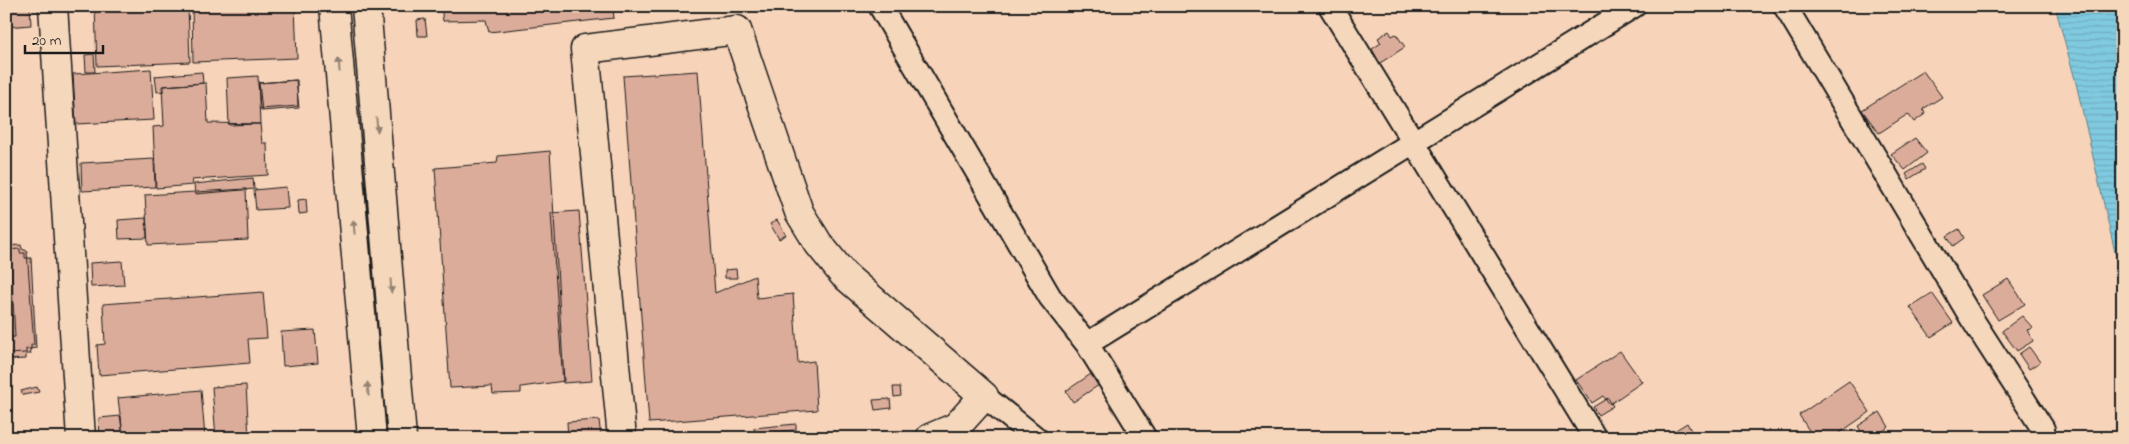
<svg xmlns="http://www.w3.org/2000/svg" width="2129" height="444" viewBox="0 0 2129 444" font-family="'Indie Flower',sans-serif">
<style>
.water{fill:url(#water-rules);stroke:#588492}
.building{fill:#dcac9a;stroke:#1c1c1c}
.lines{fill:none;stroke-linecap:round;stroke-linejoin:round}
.minor-casing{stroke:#1c1c1c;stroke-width:26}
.tertiary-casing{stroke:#1c1c1c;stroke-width:31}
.minor{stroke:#f5d7bb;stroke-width:22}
.tertiary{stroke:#f5d7bb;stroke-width:28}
.oneway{fill:#938373}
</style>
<defs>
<pattern id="water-rules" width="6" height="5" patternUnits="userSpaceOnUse" patternTransform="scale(1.25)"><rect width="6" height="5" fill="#80cae0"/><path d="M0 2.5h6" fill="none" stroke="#6eadc0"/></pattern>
</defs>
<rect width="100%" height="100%" fill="#f6d3b9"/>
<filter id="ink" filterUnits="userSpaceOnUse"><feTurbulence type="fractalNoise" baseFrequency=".02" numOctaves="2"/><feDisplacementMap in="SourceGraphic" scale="10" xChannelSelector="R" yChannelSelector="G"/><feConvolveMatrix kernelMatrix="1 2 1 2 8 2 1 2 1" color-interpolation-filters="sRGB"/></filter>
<g filter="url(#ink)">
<path class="water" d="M2055,6h68v281l-47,-204z"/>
<path class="building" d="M6,6h24l1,19 -25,2z
M95,6l93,1 2,55 -93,4z
M295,6l2,52 -104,4 -1,-55z
M441,6h209v1l-37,3 1,8 -125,14 -3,-12 -43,1z
M425,19l2,17h-9l-1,-16z
M1389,31l3,5 4,-2 9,13 -25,16 -8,-14 9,-6 -3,-5z
M94,54l1,18h-9l-1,-17z
M151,69l3,51 -78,4 -3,-50z
M698,71l17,222 40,-17 2,22 36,-4 5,69 16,-2 3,49 -168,13 -26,-347z
M1923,71l19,26 -19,12 2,5 -11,8 -6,-8 -29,19 -17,-23z
M202,72l1,11 -39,3v5l-7,1 -2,-16z
M258,76l2,48 -31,1 -2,-47z
M296,80l3,28 -37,3 -3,-28z
M297,80l1,26 -38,3 -2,-26z
M206,83l2,40 52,1 2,19h5l1,32 -76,5 1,5 -37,3 -3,-61 11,-1 -2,-40z
M1915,138l12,15 -22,17 -14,-16z
M550,151l14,230 -43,6v6l-28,1 -1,-8 -42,2 -15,-220 62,-5 1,-7z
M154,159l1,28 -73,4 -1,-28z
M1922,164l3,5 -16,10 -3,-5z
M253,178l1,11 -59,5 -1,-10z
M286,187l2,21 -32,2 -2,-20z
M246,189l2,51 -100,5 -3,-50z
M306,199l1,14 -8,1 -1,-14z
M579,211l13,170 -29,2 -12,-170z
M146,218l1,20 -28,1 -1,-19z
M777,220l9,15 -7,4 -9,-15z
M1959,229l5,9 -11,8 -6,-10z
M21,245l1,4 5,2 7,94h-3v4h-5v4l-20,1v-17h9l-4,-74h-5v-17z
M20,249v4h5v5h6l5,90 -6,1 1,5h-5v5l-20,1v-110z
M122,261l2,24 -33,2 -1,-24z
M736,269l1,9h-12v-8z
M2008,279l17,25 -27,16 -16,-25z
M263,292l4,46 -19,1 2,24 -151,12 -2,-30 8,-1 -2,-40z
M1932,293l21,30 -22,14 -21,-30z
M2022,316l11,12 -6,2 6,11 -16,10 -15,-20z
M315,330l3,33 -35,3 -2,-34z
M2029,347l11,15 -11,7 -10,-15z
M1620,351l22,31 -32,22 -7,-8 -11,7 -16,-23z
M1091,374l8,11 -26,17 -7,-11z
M1849,381l21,31 -38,26h-18l-15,-23z
M246,385l3,53h-33l-4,-51z
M37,387l2,5 -16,3 -2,-4z
M893,387h7l1,9 -7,1z
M201,390l4,48h-82l-5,-40z
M1608,398l5,8 -15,9 -5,-8z
M890,399l1,9 -16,2 -2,-10z
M1880,412l9,15 -17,11h-7l-7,-12z
M121,416l2,22h-23l-1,-20z
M599,420l2,18h-33l-1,-16z
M1687,423l8,15h-32z
M796,424v6l-41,4 -1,-6z"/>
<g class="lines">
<g class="minor-casing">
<path id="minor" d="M880,6l170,291 37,47 58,94
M1330,6l265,432
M1785,6l187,313 71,110 -1,9
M1087,344l547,-338
M984,396l52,42"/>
</g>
<g class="tertiary-casing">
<path id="tertiary" d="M53,6l28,432
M334,6l38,432
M366,6l36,432
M622,438l-37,-389 152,-19 62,182 19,31 25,31 141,122 -28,31 -26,11"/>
</g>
<use href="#minor" class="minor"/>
<use href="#tertiary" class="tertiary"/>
</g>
<defs><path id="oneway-solid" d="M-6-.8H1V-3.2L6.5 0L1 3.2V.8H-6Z" transform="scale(1.25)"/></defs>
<g class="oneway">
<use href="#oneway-solid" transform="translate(339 65) rotate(-95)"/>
<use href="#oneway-solid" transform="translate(377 125) rotate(85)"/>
<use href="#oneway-solid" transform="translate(354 227) rotate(-95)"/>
<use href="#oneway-solid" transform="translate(391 286) rotate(86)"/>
<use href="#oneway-solid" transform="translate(368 389) rotate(-95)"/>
</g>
</g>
<rect width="2129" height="444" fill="none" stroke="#f5d7bb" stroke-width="25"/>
<rect x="12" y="12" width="2104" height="419" fill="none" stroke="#1c1c1c" stroke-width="2" filter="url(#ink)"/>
<path d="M25 45v8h78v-8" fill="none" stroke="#1c1c1c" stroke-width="2.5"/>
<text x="32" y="45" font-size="15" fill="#1c1c1c" stroke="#f5d7bb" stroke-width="4" paint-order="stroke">20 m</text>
</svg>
